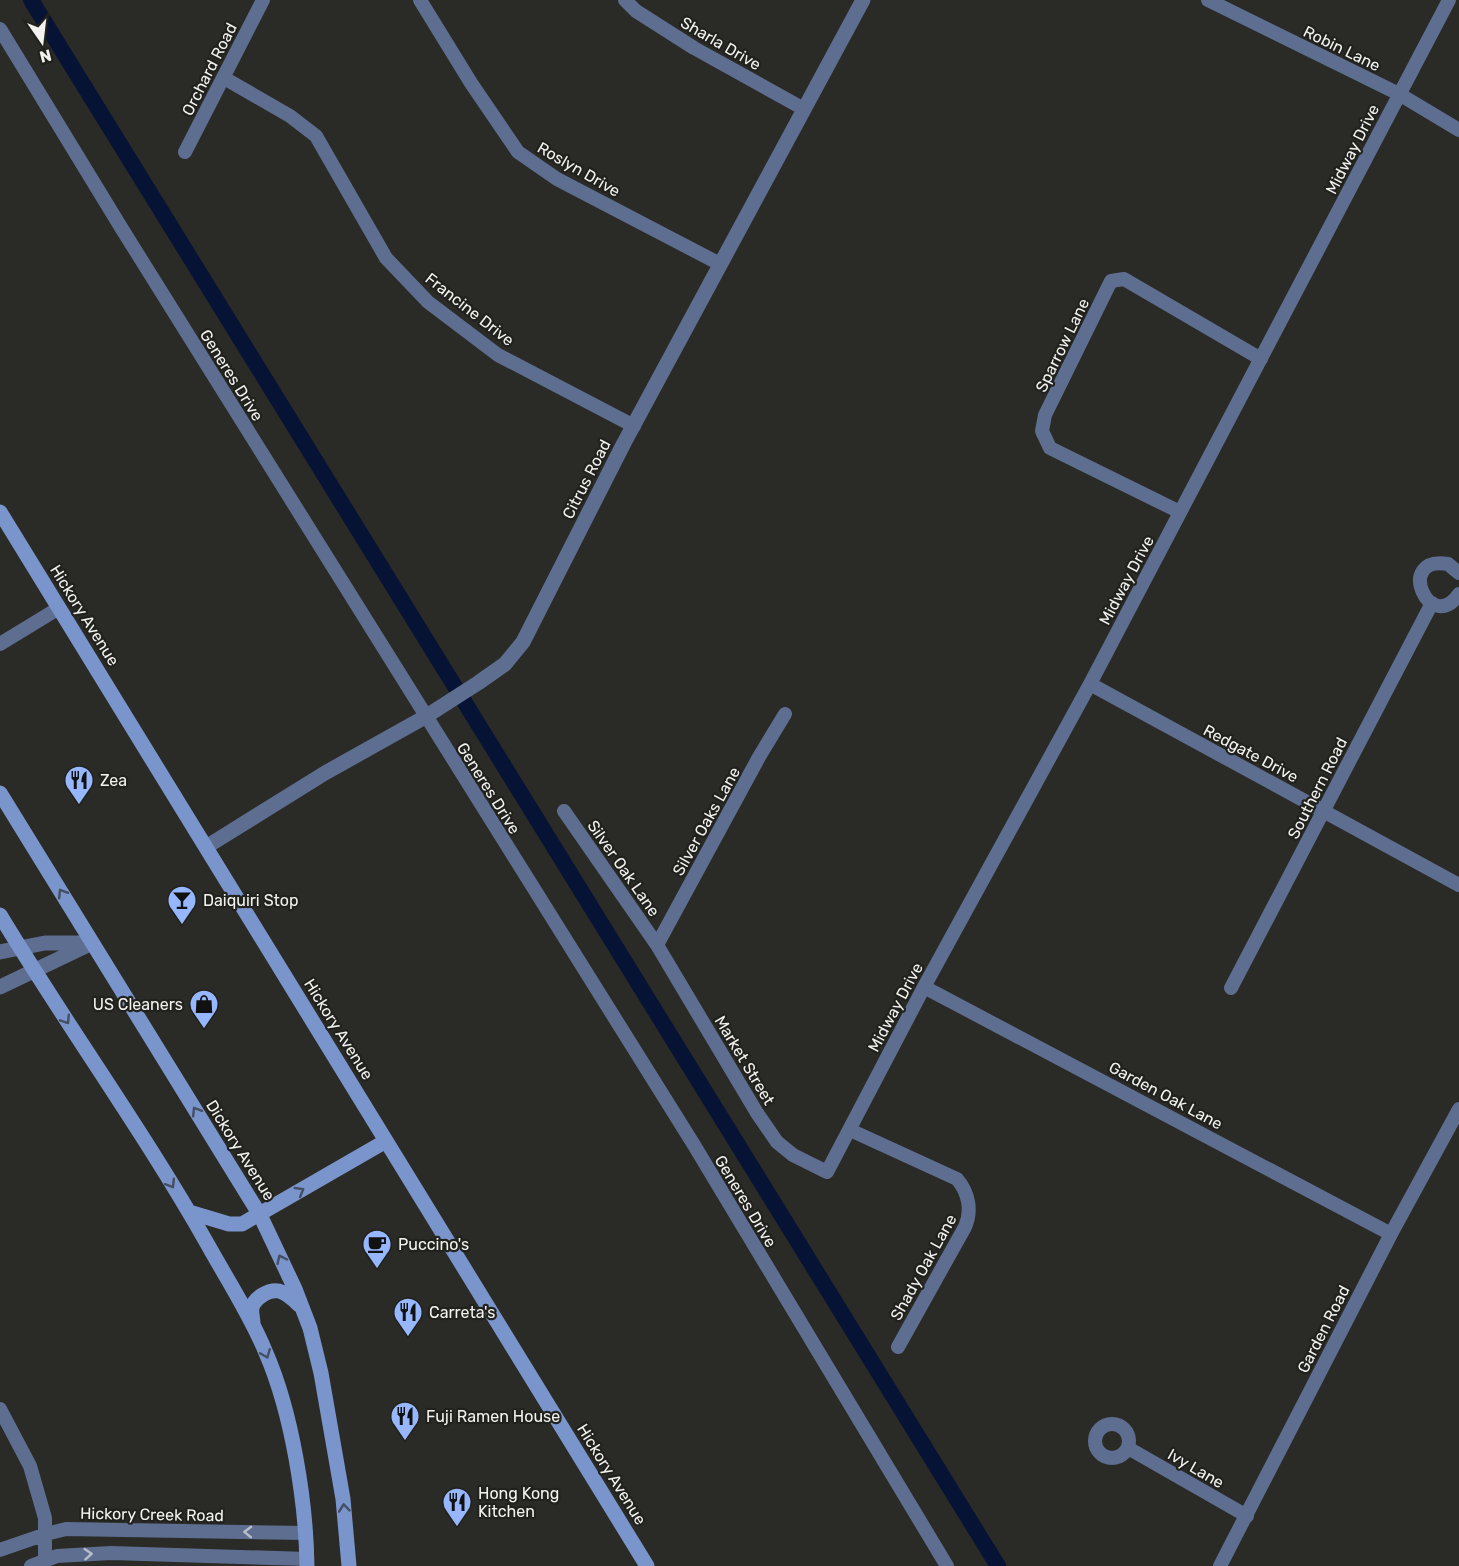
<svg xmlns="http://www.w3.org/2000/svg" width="1459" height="1566" viewBox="0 0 1459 1566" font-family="Rubik,sans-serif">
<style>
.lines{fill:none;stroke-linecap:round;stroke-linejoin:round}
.canal{stroke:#061335;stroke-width:16}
.minor{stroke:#5e6e91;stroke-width:14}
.tertiary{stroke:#5e6e91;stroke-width:15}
.secondary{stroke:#7a94cc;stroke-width:15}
.oneway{stroke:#454f63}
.oneway2{stroke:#b7bdca}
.labels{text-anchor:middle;stroke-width:4.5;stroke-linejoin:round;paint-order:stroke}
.street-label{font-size:16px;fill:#f2f2f0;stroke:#21211d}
.poi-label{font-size:16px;fill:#f2f2f0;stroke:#21211d;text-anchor:start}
</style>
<rect width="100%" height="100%" fill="#2a2a26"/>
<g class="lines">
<path class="canal" d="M31,0l967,1566"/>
<path class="minor" d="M420,0l51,83 47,69 39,27 163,85
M625,0l11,11 58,37 110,61
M1208,0l191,94 60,36
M0,29l122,200 572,916 253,421
M224,78l66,38 26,20 70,122 42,44 70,53 136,71
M185,152l78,-152
M1180,512l-130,-64 -8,-17 3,-16 66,-134 13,-2 137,80
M1459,573l-11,-9c-54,-9 -18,72 11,30
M0,644l59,-36
M1090,684l369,201
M564,811l93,134 100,168 20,29 16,13 34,17 97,-185 166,-303 359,-684
M657,945l102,-188 26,-43
M924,987l467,247
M1231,988l201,-385
M850,1130l107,49c12,14 15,32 8,48l-67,120
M0,1409l30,57 15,52v48
M1095 1441a17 17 0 1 1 34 0a17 17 0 1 1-34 0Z
M1128,1448l119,68
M0,1550l46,-16 20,-5 240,4
M31,1566l26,-10 54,-3 196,6
M1220,1566l171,-332 68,-125"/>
<path class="tertiary" d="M206,847l119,-74 100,-56 53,-34 27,-19 18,-22 101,-199 239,-443
M0,952l45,-9h41
M0,987l92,-44"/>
<path class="secondary" d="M0,512l647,1054
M0,793l260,422 35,74 15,39 11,45 22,126 6,67
M0,915c67,111 144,217 208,330 20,36 43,71 58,108 26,60 40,148 41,213
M189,1212l40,12h13l144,-83
M253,1323c0,-4 -2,-10 -1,-15 2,-10 17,-19 27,-17 8,2 15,9 20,14"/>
</g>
<defs><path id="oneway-chevron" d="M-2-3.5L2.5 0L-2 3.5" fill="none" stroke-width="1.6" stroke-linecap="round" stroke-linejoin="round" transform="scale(1.5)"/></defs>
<g class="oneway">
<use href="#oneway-chevron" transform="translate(62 893) rotate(-122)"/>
<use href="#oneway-chevron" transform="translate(66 1020) rotate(57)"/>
<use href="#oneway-chevron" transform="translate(196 1111) rotate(-122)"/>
<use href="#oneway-chevron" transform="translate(171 1184) rotate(58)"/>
<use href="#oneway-chevron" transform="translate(300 1191) rotate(-30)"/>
<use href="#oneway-chevron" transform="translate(281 1259) rotate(-115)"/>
<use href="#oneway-chevron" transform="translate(266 1354) rotate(68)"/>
<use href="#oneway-chevron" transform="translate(344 1508) rotate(-96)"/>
</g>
<g class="oneway2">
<use href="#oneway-chevron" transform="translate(248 1532) rotate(-179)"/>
<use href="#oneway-chevron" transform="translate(88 1554) rotate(-4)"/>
</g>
<defs>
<g id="restaurant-pin" transform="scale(1.5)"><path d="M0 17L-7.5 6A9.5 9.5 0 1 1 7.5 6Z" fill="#96b6fd" stroke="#21211d"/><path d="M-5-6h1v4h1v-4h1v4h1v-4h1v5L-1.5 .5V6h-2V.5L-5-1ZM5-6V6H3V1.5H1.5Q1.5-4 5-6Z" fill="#111"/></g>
<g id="bar-pin" transform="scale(1.5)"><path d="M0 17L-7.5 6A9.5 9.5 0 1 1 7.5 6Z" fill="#96b6fd" stroke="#21211d"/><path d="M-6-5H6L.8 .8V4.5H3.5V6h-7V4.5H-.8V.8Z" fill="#111"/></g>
<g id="shop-pin" transform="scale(1.5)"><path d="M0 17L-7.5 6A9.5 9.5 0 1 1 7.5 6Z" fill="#96b6fd" stroke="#21211d"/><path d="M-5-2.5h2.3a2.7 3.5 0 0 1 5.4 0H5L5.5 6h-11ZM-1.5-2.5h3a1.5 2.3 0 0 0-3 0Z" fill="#111"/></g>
<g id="cafe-pin" transform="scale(1.5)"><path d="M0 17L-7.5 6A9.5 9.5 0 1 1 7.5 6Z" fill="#96b6fd" stroke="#21211d"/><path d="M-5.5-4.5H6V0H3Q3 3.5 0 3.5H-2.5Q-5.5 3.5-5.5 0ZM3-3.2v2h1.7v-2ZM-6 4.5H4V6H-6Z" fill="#111"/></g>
</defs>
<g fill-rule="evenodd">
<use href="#restaurant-pin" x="79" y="780"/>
<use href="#bar-pin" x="182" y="900"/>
<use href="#shop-pin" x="204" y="1004"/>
<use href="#cafe-pin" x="377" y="1244"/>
<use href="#restaurant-pin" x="408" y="1312"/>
<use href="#restaurant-pin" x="405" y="1416"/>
<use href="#restaurant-pin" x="457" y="1502"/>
</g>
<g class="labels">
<g class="street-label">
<text transform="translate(721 43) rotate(30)" y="6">Sharla Drive</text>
<text transform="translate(1342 48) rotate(26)" y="6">Robin Lane</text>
<text transform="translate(209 69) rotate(-63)" y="6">Orchard Road</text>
<text transform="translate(1352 149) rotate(-63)" y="6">Midway Drive</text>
<text transform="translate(579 169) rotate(30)" y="6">Roslyn Drive</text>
<text transform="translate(470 309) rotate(38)" y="6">Francine Drive</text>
<text transform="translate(1062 345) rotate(-64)" y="6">Sparrow Lane</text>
<text transform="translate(232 375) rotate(58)" y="6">Generes Drive</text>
<text transform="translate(586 479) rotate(-63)" y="6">Citrus Road</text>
<text transform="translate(1126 580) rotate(-62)" y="6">Midway Drive</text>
<text transform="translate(85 615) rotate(58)" y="6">Hickory Avenue</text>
<text transform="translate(1251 753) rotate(28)" y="6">Redgate Drive</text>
<text transform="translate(489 788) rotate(58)" y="6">Generes Drive</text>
<text transform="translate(1317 788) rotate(-63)" y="6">Southern Road</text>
<text transform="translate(706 821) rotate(-61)" y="6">Silver Oaks Lane</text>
<text transform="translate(624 868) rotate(55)" y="6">Silver Oak Lane</text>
<text transform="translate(895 1007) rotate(-62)" y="6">Midway Drive</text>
<text transform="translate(339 1029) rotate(58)" y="6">Hickory Avenue</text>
<text transform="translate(745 1060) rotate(59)" y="6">Market Street</text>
<text transform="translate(1166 1095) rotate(28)" y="6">Garden Oak Lane</text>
<text transform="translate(241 1150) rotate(58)" y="6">Dickory Avenue</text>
<text transform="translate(746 1201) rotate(59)" y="6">Generes Drive</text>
<text transform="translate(923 1267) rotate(-61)" y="6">Shady Oak Lane</text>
<text transform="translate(1323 1329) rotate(-63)" y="6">Garden Road</text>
<text transform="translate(1196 1468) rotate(30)" y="6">Ivy Lane</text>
<text transform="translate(612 1474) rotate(58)" y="6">Hickory Avenue</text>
<text transform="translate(152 1514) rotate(1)" y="6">Hickory Creek Road</text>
</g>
<g class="poi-label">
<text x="100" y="786">Zea</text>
<text x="203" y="906">Daiquiri Stop</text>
<text x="183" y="1010" text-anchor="end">US Cleaners</text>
<text x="398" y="1250">Puccino's</text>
<text x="429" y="1318">Carreta's</text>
<text x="426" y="1422">Fuji Ramen House</text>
<text x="478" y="1499">Hong Kong<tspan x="478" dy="18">Kitchen</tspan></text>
</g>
</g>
<g transform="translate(42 42) rotate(166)" stroke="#21211d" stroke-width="4.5" paint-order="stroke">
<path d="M0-4.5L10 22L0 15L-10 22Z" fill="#f2f2f0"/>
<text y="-9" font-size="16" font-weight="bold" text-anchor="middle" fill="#f2f2f0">N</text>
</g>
</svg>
